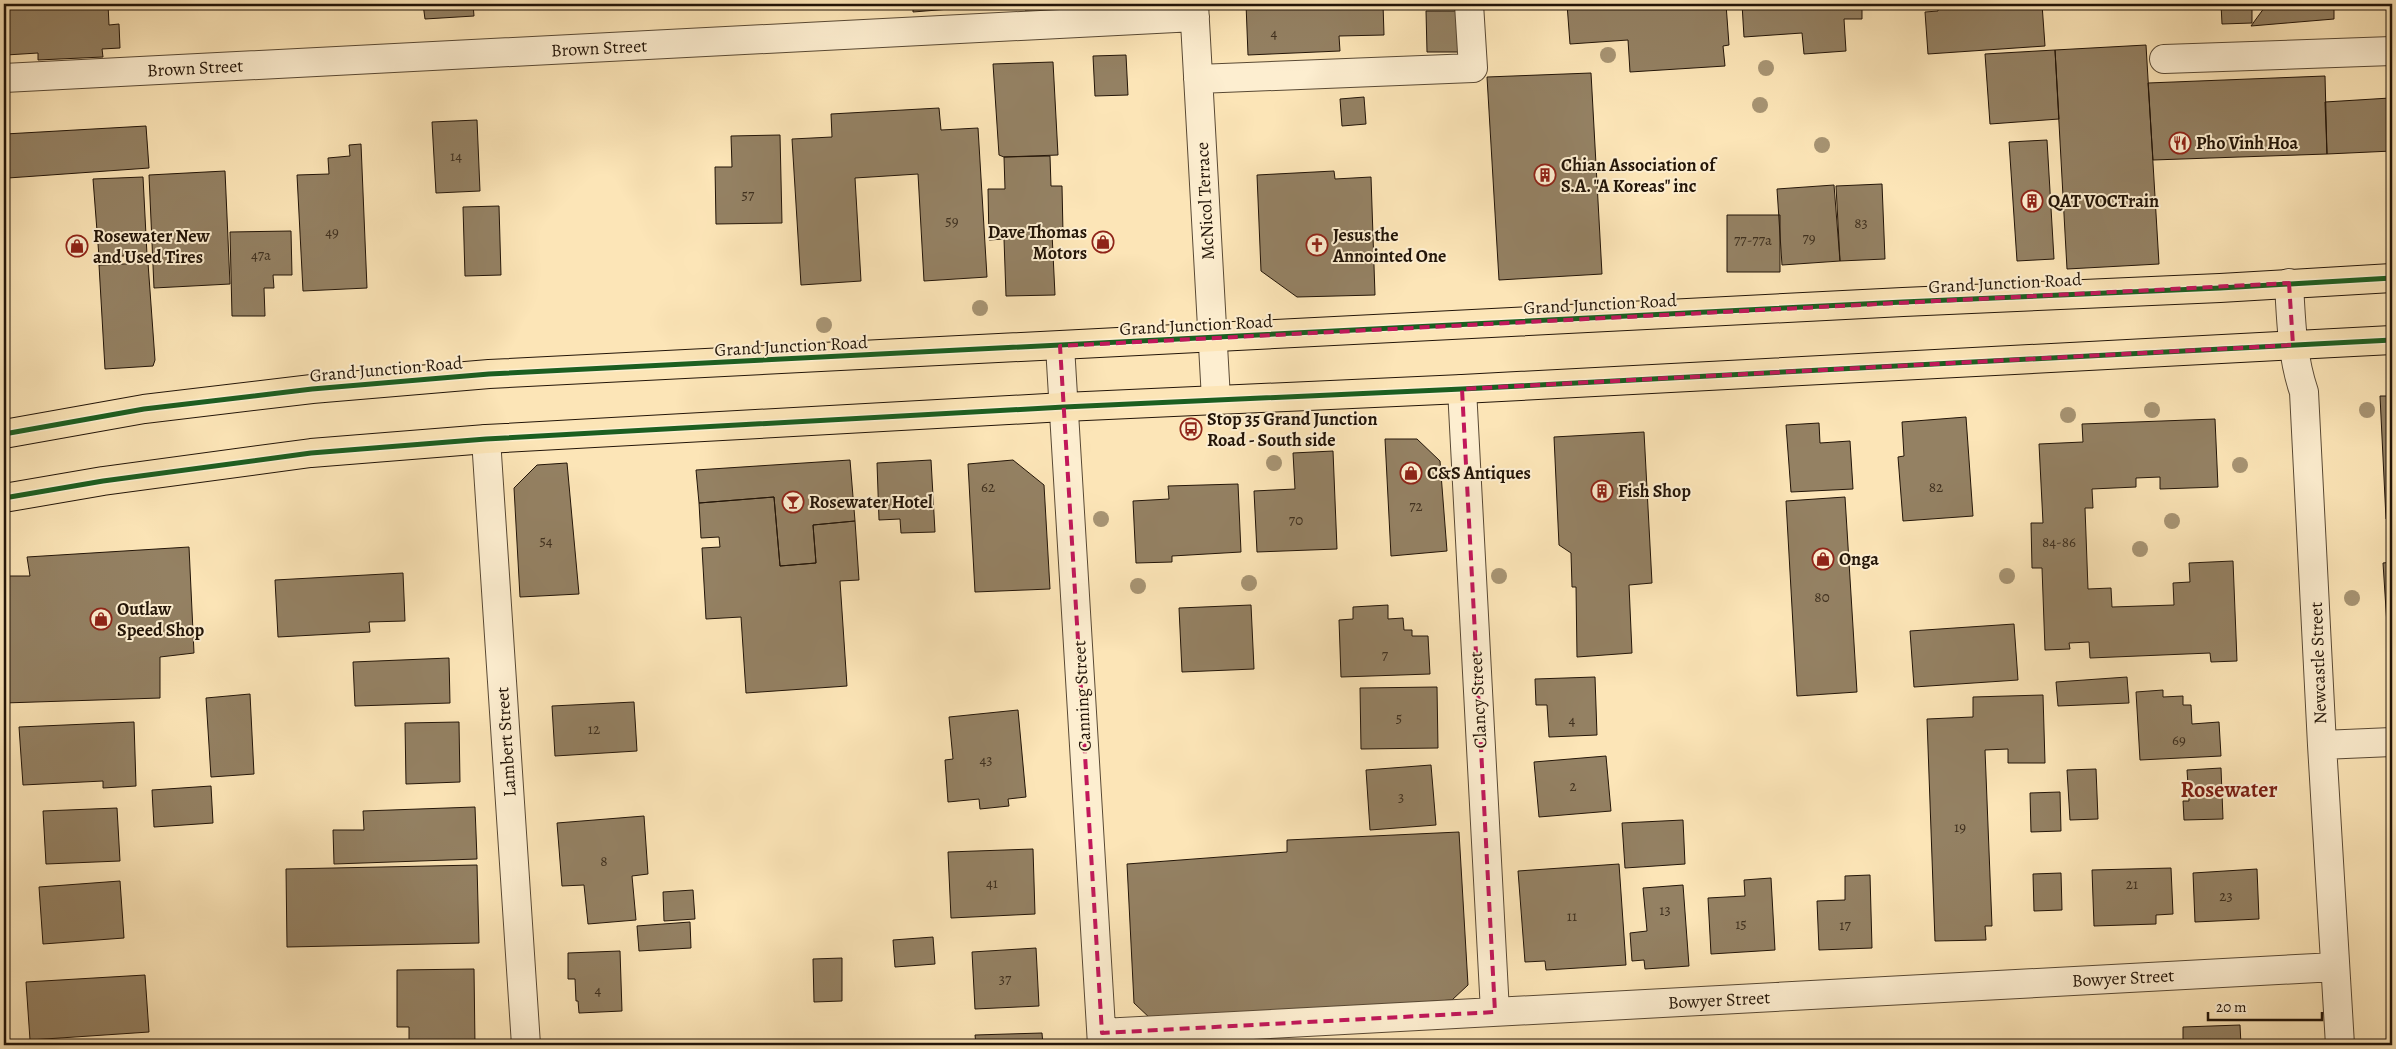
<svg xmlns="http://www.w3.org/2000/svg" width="2396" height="1049" viewBox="0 0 2396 1049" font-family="Alegreya,serif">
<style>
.building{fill:#948163;stroke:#231508}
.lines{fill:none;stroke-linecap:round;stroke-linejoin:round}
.minor-casing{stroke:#594934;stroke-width:30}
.highway-casing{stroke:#231508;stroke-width:30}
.minor{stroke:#fdeed0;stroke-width:28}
.highway{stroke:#fce5b7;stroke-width:28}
.cycleway-casing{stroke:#fdeed0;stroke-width:8}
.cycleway{stroke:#1b5e20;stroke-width:5}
.tree{fill:#a79473}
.marked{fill:none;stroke:#c2185b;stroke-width:4;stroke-dasharray:10 6;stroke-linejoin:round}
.labels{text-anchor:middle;stroke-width:4;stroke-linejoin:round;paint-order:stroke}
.number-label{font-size:15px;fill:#3f301f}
.street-label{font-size:18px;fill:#231508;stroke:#fdeed0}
.poi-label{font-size:18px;font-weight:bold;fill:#231508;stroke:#fdeed0;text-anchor:start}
.district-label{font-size:22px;font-weight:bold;fill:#7a1f14;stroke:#fdeed0}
</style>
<rect width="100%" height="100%" fill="#fce5b7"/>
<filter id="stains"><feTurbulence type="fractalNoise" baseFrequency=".004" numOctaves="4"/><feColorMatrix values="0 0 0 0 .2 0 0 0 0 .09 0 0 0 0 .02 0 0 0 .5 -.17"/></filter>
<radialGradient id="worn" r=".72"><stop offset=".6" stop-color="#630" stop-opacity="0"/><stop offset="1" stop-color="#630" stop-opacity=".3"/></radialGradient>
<path class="building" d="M4,4h104l1,21 10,-1 1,24 -18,1 1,8 -65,3v-7l-32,2z
M423,4h50l1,12 -49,3z
M564,4h34l-33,2z
M913,4h36l1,5 -37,3z
M1024,4h87v3l-86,3z
M1246,4h137l1,31 -45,1 1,15 -92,4z
M1567,4h159l3,41 -6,1 2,20 -95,6 -2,-32 -58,4z
M1742,4h120v15h-18l2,32 -42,3 -2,-21 -58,4z
M1938,4h104l3,42 -117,8 -3,-42 13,-1z
M2221,4h31v19l-30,1z
M2267,4h67v15l-83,7z
M1426,11h35l1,41h-35z
M2146,45l13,219 -92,5 -12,-219z
M2055,50l4,69 -69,5 -5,-70z
M1126,55l2,40 -33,1 -2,-40z
M1053,62l5,93 -54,2 -5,-2 -6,-91z
M1591,73l11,201 -103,6 -12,-203z
M2325,76l2,78 -174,6 -5,-77z
M1364,97l2,27 -24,2 -2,-27z
M2390,98l2,53 -65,3 -2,-52z
M939,108l2,22 37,-2 9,149 -63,4 -6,-107 -63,4 6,103 -60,4 -9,-146 40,-2 -1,-23z
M477,120l3,71 -44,2 -4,-71z
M146,126l3,42 -141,10 -3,-44z
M780,135l2,88 -66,1 -1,-57h17l-1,-31z
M2047,140l7,119 -37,2 -8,-119z
M361,144l6,144 -64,3 -6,-116 32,-1 -1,-16 22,-2 -1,-11z
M1050,156l1,30h11l1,47h-11l3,62 -49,1 -2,-57 -15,1 -1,-51h17l-1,-32z
M225,171l5,113 -76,4 -5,-113z
M1334,171l1,8 36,-2 4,118 -78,2 -36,-26 -4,-96z
M143,177l4,78 -48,2 -6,-78z
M1882,184l3,75 -45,2 -4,-75z
M1834,185l6,76 -58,4 -5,-76z
M499,206l2,69 -36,1 -2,-69z
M1727,215h53v57h-53z
M291,231l1,44h-19l1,13h-10l1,28h-33l-2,-84z
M148,263l7,97 -2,6 -48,3 -6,-104z
M2380,396h12v123h-6z
M1966,417l7,99 -70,5 -5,-64 6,-1 -2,-34z
M2215,419l3,68 -58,2v-12l-24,1v9l-44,2 1,19h-8l3,81 23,-1 1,19 62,-2 -1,-22 17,-1 -1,-19 44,-2 4,100 -26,1 -1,-9 -120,5 -1,-16 -20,1 1,6 -25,1 -3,-82h-10l-1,-45h12l-4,-79 44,-2 -1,-18z
M1819,423l1,20 30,-2 3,48 -62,3 -5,-67z
M1644,432l8,151 -23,2 3,68 -55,4 -1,-70h-4l-1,-34 -12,-8 -5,-108z
M1385,439h32l23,22 7,90 -56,5z
M1333,451l4,98 -80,3 -3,-61 41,-2 -2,-36z
M850,460l5,61 -42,4 3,38 -36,3 -6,-69 -75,6 -3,-33z
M931,460l4,72 -34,1 -1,-14 -21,1 -2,-57z
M1013,460l31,25 6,104 -75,3 -7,-128z
M567,463l12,131 -59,3 -6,-109 23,-23z
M1238,484l3,68 -69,4v6l-36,1 -3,-62 36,-2 -1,-13z
M774,497l6,69 36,-3 -3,-38 42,-4 4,59 -19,1 7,105 -101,7 -5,-76 -35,2 -4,-71 18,-1 -1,-10 -18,1 -2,-35z
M1845,497l12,195 -60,4 -11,-195z
M189,547l5,106 -34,4v41l-156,5v-127h26l-3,-19z
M2392,562v125h-1l-8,-124z
M403,573l2,48 -36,1 1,10 -92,5 -3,-57z
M1251,605l3,64 -72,3 -3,-64z
M1388,605v14l15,-1 1,12h8v6h16l2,38 -89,3 -2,-57 14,-1v-12z
M2014,624l4,56 -104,7 -4,-56z
M449,658l1,45 -95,3 -2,-44z
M1595,677l2,58 -48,2 -2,-32h-11l-1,-26z
M2127,677l2,26 -71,3 -2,-24z
M1437,687l1,61 -77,1 -1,-61z
M2163,690v7l20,-1v9h8l1,19 27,-2 2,34 -81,4 -4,-68z
M250,694l4,80 -43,3 -5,-79z
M2043,695l2,68h-37v-14l-23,1 7,176h-7l1,14 -51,1 -8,-222 46,-2v-20z
M634,702l3,49 -82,5 -3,-50z
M1018,710l8,87 -18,2 1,7 -29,3 -1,-10 -31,3 -3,-42 8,-1 -4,-42z
M134,722l2,64 -33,2v-7l-80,4 -4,-58z
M459,722l1,60 -54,2 -1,-61z
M1606,756l5,55 -72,6 -5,-55z
M1431,765l5,60 -66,5 -4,-60z
M2221,768l2,51 -39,1 -1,-19h6l-2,-31z
M2096,769l2,50 -28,1 -3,-50z
M211,786l2,37 -59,4 -2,-37z
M2060,792l1,39 -30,1 -1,-39z
M475,807l2,52 -143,5 -1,-34h31l-1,-19z
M117,808l3,53 -74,3 -3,-53z
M644,816l4,58 -16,2 4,44 -48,4 -4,-39 -22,1 -5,-63z
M1683,820l2,44 -60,4 -3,-45z
M1459,832l9,153 -16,15 -300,20 -18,-17 -7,-139 160,-12v-12z
M1033,849l2,65 -84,4 -3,-66z
M1619,864l7,101 -80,5 -1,-9 -20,1 -7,-91z
M477,865l2,78 -192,4 -1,-78z
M2171,868l2,46 -17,1v9l-62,2 -2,-56z
M2257,869l2,50 -64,3 -2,-49z
M2061,873l1,37 -28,1 -1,-37z
M1870,875l2,73 -53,2 -2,-49 28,-1v-24z
M1771,878l4,72 -64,4 -3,-56 37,-2 -1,-16z
M120,881l4,57 -81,6 -4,-57z
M1683,885l6,81 -44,3 -1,-9 -12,1 -2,-28 17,-2 -4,-43z
M693,890l2,29 -31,2 -1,-29z
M690,922l1,26 -52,3 -2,-25z
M933,937l2,27 -40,3 -2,-27z
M1036,948l3,58 -64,3 -3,-57z
M620,951l2,60 -43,2 -1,-12h-2l-1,-22h-7v-26z
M842,958v43l-28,1 -1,-43z
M474,969l1,76h-66v-18h-12v-57z
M145,975l4,57 -119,8 -4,-58z
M2240,1025l1,20h-58v-18z
M1042,1033l1,12h-67l-1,-10z
M2140,1042v3h-42v-1z"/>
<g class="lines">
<g class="minor-casing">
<path id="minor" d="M1194,4l22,395
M2164,59l228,-8
M4,78l1191,-61
M1198,79l275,-11 -4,-64
M2289,283c2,37 3,74 15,109l18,353 18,300
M1060,346l42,699
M1462,389l33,623
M486,439l40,606
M2322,745l70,-3
M1102,1033l1233,-66"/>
</g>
<g class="highway-casing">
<path id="highway" d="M4,434l140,-25 168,-20 177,-15 1414,-72 317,-14 172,-10
M4,498l99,-17 208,-28 175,-14 578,-32 398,-18 930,-49"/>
</g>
<use href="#minor" class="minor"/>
<use href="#highway" class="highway"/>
<g class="cycleway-casing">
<path id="cycleway" d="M4,434l140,-25 168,-20 177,-15 1414,-72 317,-14 172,-10
M4,498l99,-17 208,-28 175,-14 578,-32 398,-18 930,-49"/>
</g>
<use href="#cycleway" class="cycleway"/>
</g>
<g class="tree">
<circle cx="1608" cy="55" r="8"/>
<circle cx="1766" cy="68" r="8"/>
<circle cx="1760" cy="105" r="8"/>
<circle cx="1822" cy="145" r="8"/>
<circle cx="980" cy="308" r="8"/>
<circle cx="824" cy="325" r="8"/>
<circle cx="2152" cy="410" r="8"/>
<circle cx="2367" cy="410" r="8"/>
<circle cx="2068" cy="415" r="8"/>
<circle cx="1274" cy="463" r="8"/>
<circle cx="2240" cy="465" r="8"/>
<circle cx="1101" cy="519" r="8"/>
<circle cx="2172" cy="521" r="8"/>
<circle cx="2140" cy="549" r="8"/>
<circle cx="1499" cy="576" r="8"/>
<circle cx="2007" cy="576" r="8"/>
<circle cx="1249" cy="583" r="8"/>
<circle cx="1138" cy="586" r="8"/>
<circle cx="2352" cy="598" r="8"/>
</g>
<path class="marked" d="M2289,283l4,62 -831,44 33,623 -393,21 -42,-687z"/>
<defs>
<g id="restaurant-ring" transform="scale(1.125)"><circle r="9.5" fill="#fdeed0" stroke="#8f2418" stroke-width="1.5"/><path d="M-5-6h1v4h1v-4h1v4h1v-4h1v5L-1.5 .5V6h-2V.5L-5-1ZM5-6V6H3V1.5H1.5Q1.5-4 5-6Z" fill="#8f2418"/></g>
<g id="building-ring" transform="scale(1.125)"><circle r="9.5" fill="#fdeed0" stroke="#8f2418" stroke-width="1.5"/><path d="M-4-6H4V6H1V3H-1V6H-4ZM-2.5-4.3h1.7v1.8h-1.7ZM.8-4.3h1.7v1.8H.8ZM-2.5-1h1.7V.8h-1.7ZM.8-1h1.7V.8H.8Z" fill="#8f2418"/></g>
<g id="shop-ring" transform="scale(1.125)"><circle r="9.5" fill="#fdeed0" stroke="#8f2418" stroke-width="1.5"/><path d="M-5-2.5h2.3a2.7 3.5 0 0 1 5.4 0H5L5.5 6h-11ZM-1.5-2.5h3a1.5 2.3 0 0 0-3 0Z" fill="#8f2418"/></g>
<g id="church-ring" transform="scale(1.125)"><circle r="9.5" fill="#fdeed0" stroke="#8f2418" stroke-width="1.5"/><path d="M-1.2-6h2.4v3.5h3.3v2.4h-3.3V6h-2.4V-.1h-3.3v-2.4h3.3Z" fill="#8f2418"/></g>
<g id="bus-ring" transform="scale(1.125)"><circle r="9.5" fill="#fdeed0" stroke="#8f2418" stroke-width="1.5"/><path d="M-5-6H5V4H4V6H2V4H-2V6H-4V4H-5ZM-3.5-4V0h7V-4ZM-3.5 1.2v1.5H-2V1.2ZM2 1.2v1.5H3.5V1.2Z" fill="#8f2418"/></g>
<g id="bar-ring" transform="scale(1.125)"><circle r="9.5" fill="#fdeed0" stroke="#8f2418" stroke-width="1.5"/><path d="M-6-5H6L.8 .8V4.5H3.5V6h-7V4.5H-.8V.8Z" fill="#8f2418"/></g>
</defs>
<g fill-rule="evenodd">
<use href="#restaurant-ring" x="2180" y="143"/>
<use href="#building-ring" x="1545" y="175"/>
<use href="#building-ring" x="2032" y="201"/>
<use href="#shop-ring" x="1103" y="242"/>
<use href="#church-ring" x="1317" y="245"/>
<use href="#shop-ring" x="77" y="246"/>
<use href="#bus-ring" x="1191" y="429"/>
<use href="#shop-ring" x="1411" y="473"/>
<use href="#building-ring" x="1602" y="491"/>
<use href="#bar-ring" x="793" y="502"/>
<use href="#shop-ring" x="1823" y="559"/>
<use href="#shop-ring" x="101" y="619"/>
</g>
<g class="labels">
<g class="number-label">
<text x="1274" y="38">4</text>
<text x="456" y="161">14</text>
<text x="748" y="200">57</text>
<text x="952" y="226">59</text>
<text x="1861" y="228">83</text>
<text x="332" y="237">49</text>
<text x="1809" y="243">79</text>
<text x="1753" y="245">77-77a</text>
<text x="261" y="260">47a</text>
<text x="988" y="492">62</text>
<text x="1936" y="492">82</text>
<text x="1416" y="511">72</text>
<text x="1296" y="525">70</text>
<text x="546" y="546">54</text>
<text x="2059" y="547">84-86</text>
<text x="1822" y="602">80</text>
<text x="1385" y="660">7</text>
<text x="1399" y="723">5</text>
<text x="1572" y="725">4</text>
<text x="594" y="734">12</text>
<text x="2179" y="745">69</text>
<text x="986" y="765">43</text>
<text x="1573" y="791">2</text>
<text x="1401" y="802">3</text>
<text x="1960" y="832">19</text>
<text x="604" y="866">8</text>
<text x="992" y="888">41</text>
<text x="2132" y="889">21</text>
<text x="2226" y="901">23</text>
<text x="1665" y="915">13</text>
<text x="1572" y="921">11</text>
<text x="1741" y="929">15</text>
<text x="1845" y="930">17</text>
<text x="1005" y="984">37</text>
<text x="598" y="995">4</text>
</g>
<g class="street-label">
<text transform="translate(599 48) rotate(-3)" y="6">Brown Street</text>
<text transform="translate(195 68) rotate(-3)" y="6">Brown Street</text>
<text transform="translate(1205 201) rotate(-93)" y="6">McNicol Terrace</text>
<text transform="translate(2005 283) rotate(-3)" y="6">Grand Junction Road</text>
<text transform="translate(1600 304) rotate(-3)" y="6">Grand Junction Road</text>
<text transform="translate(1196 325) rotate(-3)" y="6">Grand Junction Road</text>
<text transform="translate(791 346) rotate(-3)" y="6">Grand Junction Road</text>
<text transform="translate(386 369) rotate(-5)" y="6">Grand Junction Road</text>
<text transform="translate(2318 663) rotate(-92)" y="6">Newcastle Street</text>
<text transform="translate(1082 696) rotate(-93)" y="6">Canning Street</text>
<text transform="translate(1478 700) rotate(-93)" y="6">Clancy Street</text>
<text transform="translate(506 742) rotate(-94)" y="6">Lambert Street</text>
<text transform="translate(2123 978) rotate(-3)" y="6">Bowyer Street</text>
<text transform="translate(1719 1000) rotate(-3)" y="6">Bowyer Street</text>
</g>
<g class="poi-label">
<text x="2196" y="149">Pho Vinh Hoa</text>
<text x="1561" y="171">Chian Association of<tspan x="1561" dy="21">S.A. "A Koreas" inc</tspan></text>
<text x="2048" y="207">QAT VOCTrain</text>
<text x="1087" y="238" text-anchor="end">Dave Thomas<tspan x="1087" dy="21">Motors</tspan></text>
<text x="1333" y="241">Jesus the<tspan x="1333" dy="21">Annointed One</tspan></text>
<text x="93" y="242">Rosewater New<tspan x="93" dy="21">and Used Tires</tspan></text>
<text x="1207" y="425">Stop 35 Grand Junction<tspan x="1207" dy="21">Road - South side</tspan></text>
<text x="1427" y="479">C&amp;S Antiques</text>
<text x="1618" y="497">Fish Shop</text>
<text x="809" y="508">Rosewater Hotel</text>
<text x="1839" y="565">Onga</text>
<text x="117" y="615">Outlaw<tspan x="117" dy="21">Speed Shop</tspan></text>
</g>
<g class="district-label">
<text x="2229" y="797">Rosewater</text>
</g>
</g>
<rect width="2396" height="1049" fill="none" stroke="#fce5b7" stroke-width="20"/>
<rect x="5" y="5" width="2386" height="1039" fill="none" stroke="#231508" stroke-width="2.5"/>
<rect x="10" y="10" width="2376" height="1029" fill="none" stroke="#231508"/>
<path d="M2208 1012v8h114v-8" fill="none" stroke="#231508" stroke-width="2.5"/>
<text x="2216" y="1012" font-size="15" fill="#231508" stroke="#fdeed0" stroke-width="4" paint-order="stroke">20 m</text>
<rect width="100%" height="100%" filter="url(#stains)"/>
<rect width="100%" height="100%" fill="url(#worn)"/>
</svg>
